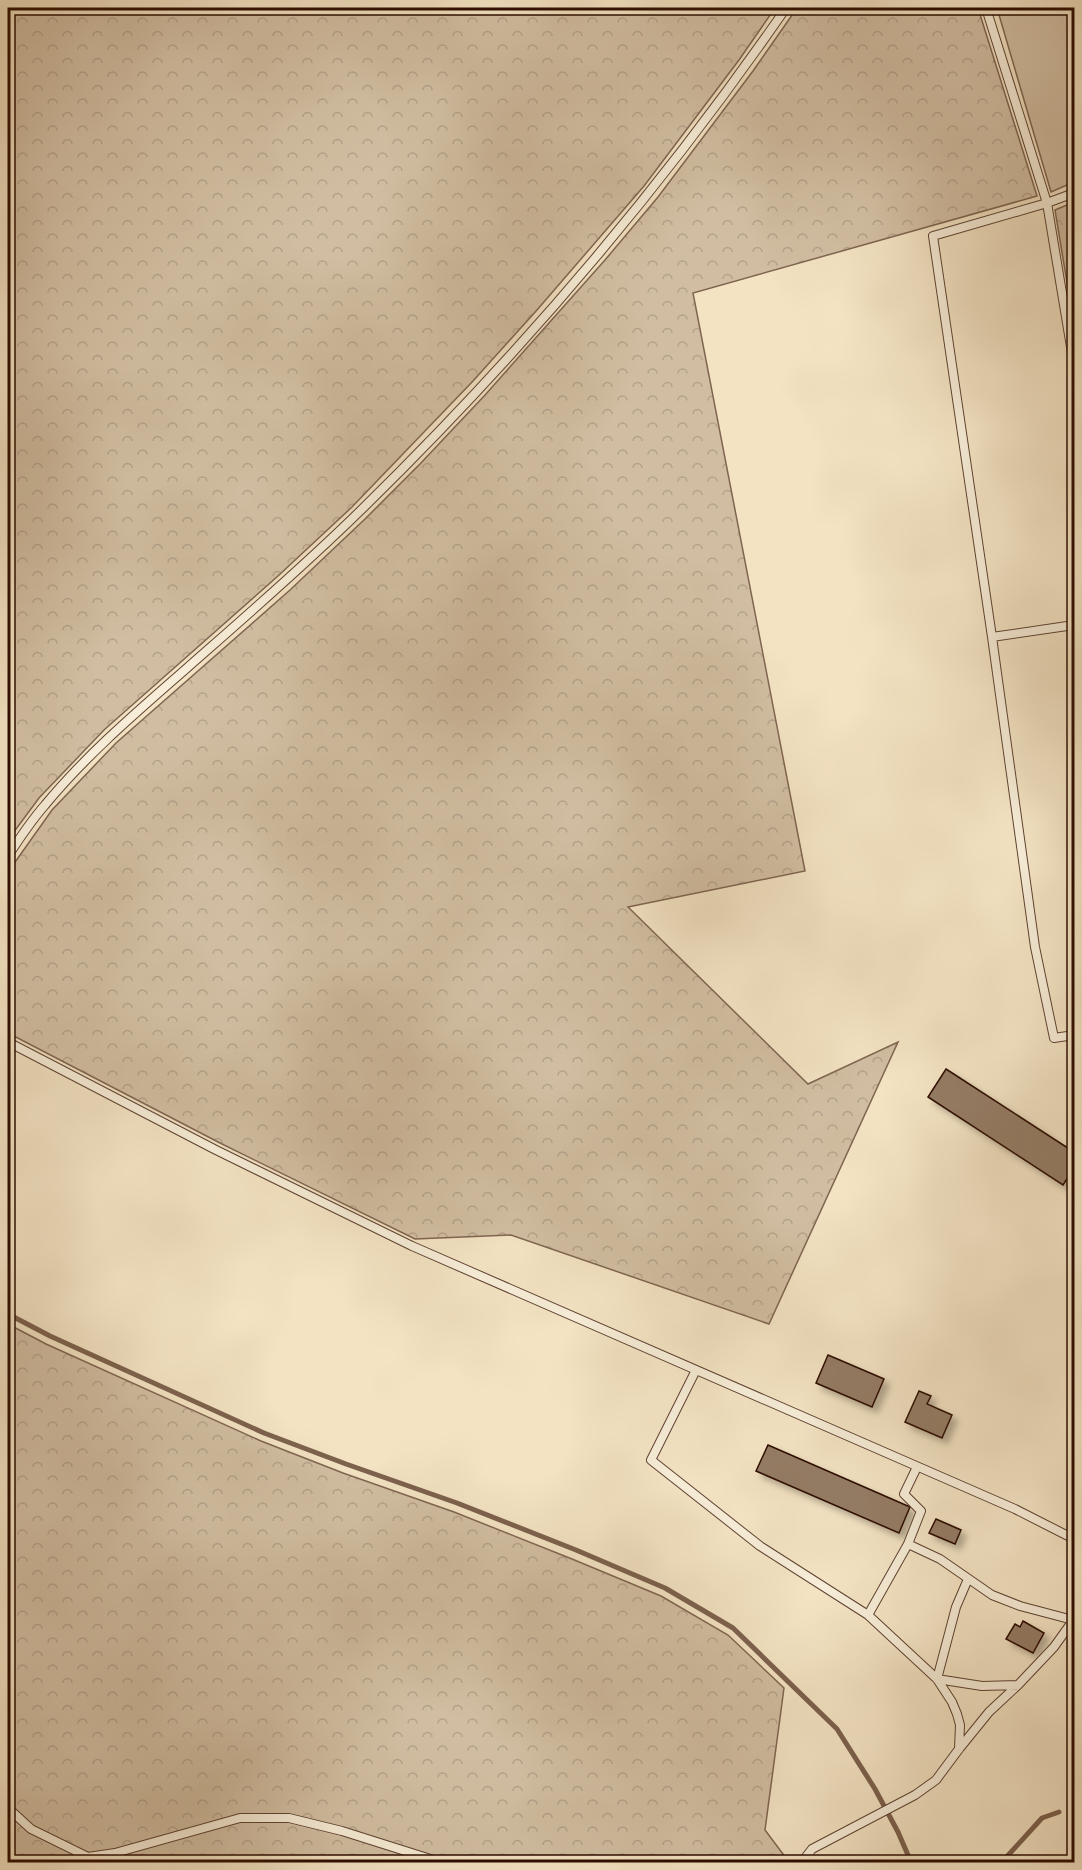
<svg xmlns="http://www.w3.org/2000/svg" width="1082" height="1870" viewBox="0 0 1082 1870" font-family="'Gentium Book Plus',serif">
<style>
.grass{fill:#d1bea2;stroke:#7f6551;stroke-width:1.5}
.forest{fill:url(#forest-crowns);stroke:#7f6551;stroke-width:1.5}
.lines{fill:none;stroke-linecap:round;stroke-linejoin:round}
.stream{stroke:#7c614d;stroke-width:5}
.building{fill:#947c65;stroke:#2d0c00;stroke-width:1.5;filter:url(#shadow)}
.lane-casing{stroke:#5e4231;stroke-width:10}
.lane{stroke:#f7edd8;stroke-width:8}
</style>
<defs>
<pattern id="forest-crowns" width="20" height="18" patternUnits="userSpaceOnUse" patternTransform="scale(1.5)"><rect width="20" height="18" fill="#d1bea2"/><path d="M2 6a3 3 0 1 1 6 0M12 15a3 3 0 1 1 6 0" fill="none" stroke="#b4a28a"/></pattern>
<filter id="shadow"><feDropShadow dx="5.5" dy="5.5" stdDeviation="3" flood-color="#0004"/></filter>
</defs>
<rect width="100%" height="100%" fill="#f3e3c3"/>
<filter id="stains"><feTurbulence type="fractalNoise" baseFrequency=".00333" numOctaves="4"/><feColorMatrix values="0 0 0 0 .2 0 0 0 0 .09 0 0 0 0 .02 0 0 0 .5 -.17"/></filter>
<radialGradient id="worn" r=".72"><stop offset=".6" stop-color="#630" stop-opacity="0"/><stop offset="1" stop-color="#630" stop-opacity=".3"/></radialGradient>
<path class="grass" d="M997,8h77v174l-23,10z"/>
<path class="forest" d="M8,8h767l-36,52 -95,126 -107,124 -64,71 -121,126 -74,69 -174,154 -65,68 -31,42z
M797,8h181l59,188 -344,97 112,578 -177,36 180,177 90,-42 -129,282 -258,-89 -96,4 -195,-96 -212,-110v-161l44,-62 64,-67 174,-153 75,-71 55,-55 66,-70 119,-134 53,-63 95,-126z
M1074,202v123l-19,-115z
M8,1324l38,20 215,97 82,32 111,39 118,47 89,37 67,39 56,53 -19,142 24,32h-781z"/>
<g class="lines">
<path class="stream" d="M8,1314l42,22 214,97 82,31 111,39 119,47 89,38 68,40 104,101 38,60 23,43 13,30
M1002,1862l40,-44 17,-6"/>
</g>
<path class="building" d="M946,1069l128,83v16l-11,17 -135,-88z
M828,1355l56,24 -12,28 -56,-24z
M919,1391l12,5 -4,8 25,11 -10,23 -37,-16z
M768,1445l142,62 -11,26 -143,-62z
M936,1519l25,11 -6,14 -26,-11z
M1023,1621l21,12 -11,20 -27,-14 9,-15 5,3z"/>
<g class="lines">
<g class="lane-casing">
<path id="lane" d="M986,8l61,195 27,162
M1074,193l-27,10 -114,33 59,401 43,310 19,91 20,-3
M992,637l82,-12
M8,856c11,-17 23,-35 37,-51 42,-51 93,-94 142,-137 58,-51 117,-102 172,-156 158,-154 302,-323 427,-504
M8,1042l208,108 196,96 603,263 59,30
M696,1370l-45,90 109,86 108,69 69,64 15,23 5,12 3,11 -1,24
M908,1544l32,15 52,36 28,11 53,14
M968,1579l-12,28 -19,72 45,7 36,-1
M868,1615l40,-71 13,-33 -17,-17 13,-27
M8,1808l23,21 57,28
M81,1862l7,-5 27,-4 125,-35h49l53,13 98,31
M802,1862l10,-13 103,-54 21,-15 23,-31 30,-37 29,-27 36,-38 20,-28"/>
</g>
<use href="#lane" class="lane"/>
</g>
<rect width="1082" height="1870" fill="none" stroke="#f3e3c3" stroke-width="30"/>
<rect x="9" y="9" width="1064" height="1852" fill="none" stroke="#2d0c00" stroke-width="3"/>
<rect x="15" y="15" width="1052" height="1840" fill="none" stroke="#2d0c00" stroke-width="1.5"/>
<rect width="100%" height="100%" filter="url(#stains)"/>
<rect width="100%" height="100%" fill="url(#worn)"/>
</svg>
